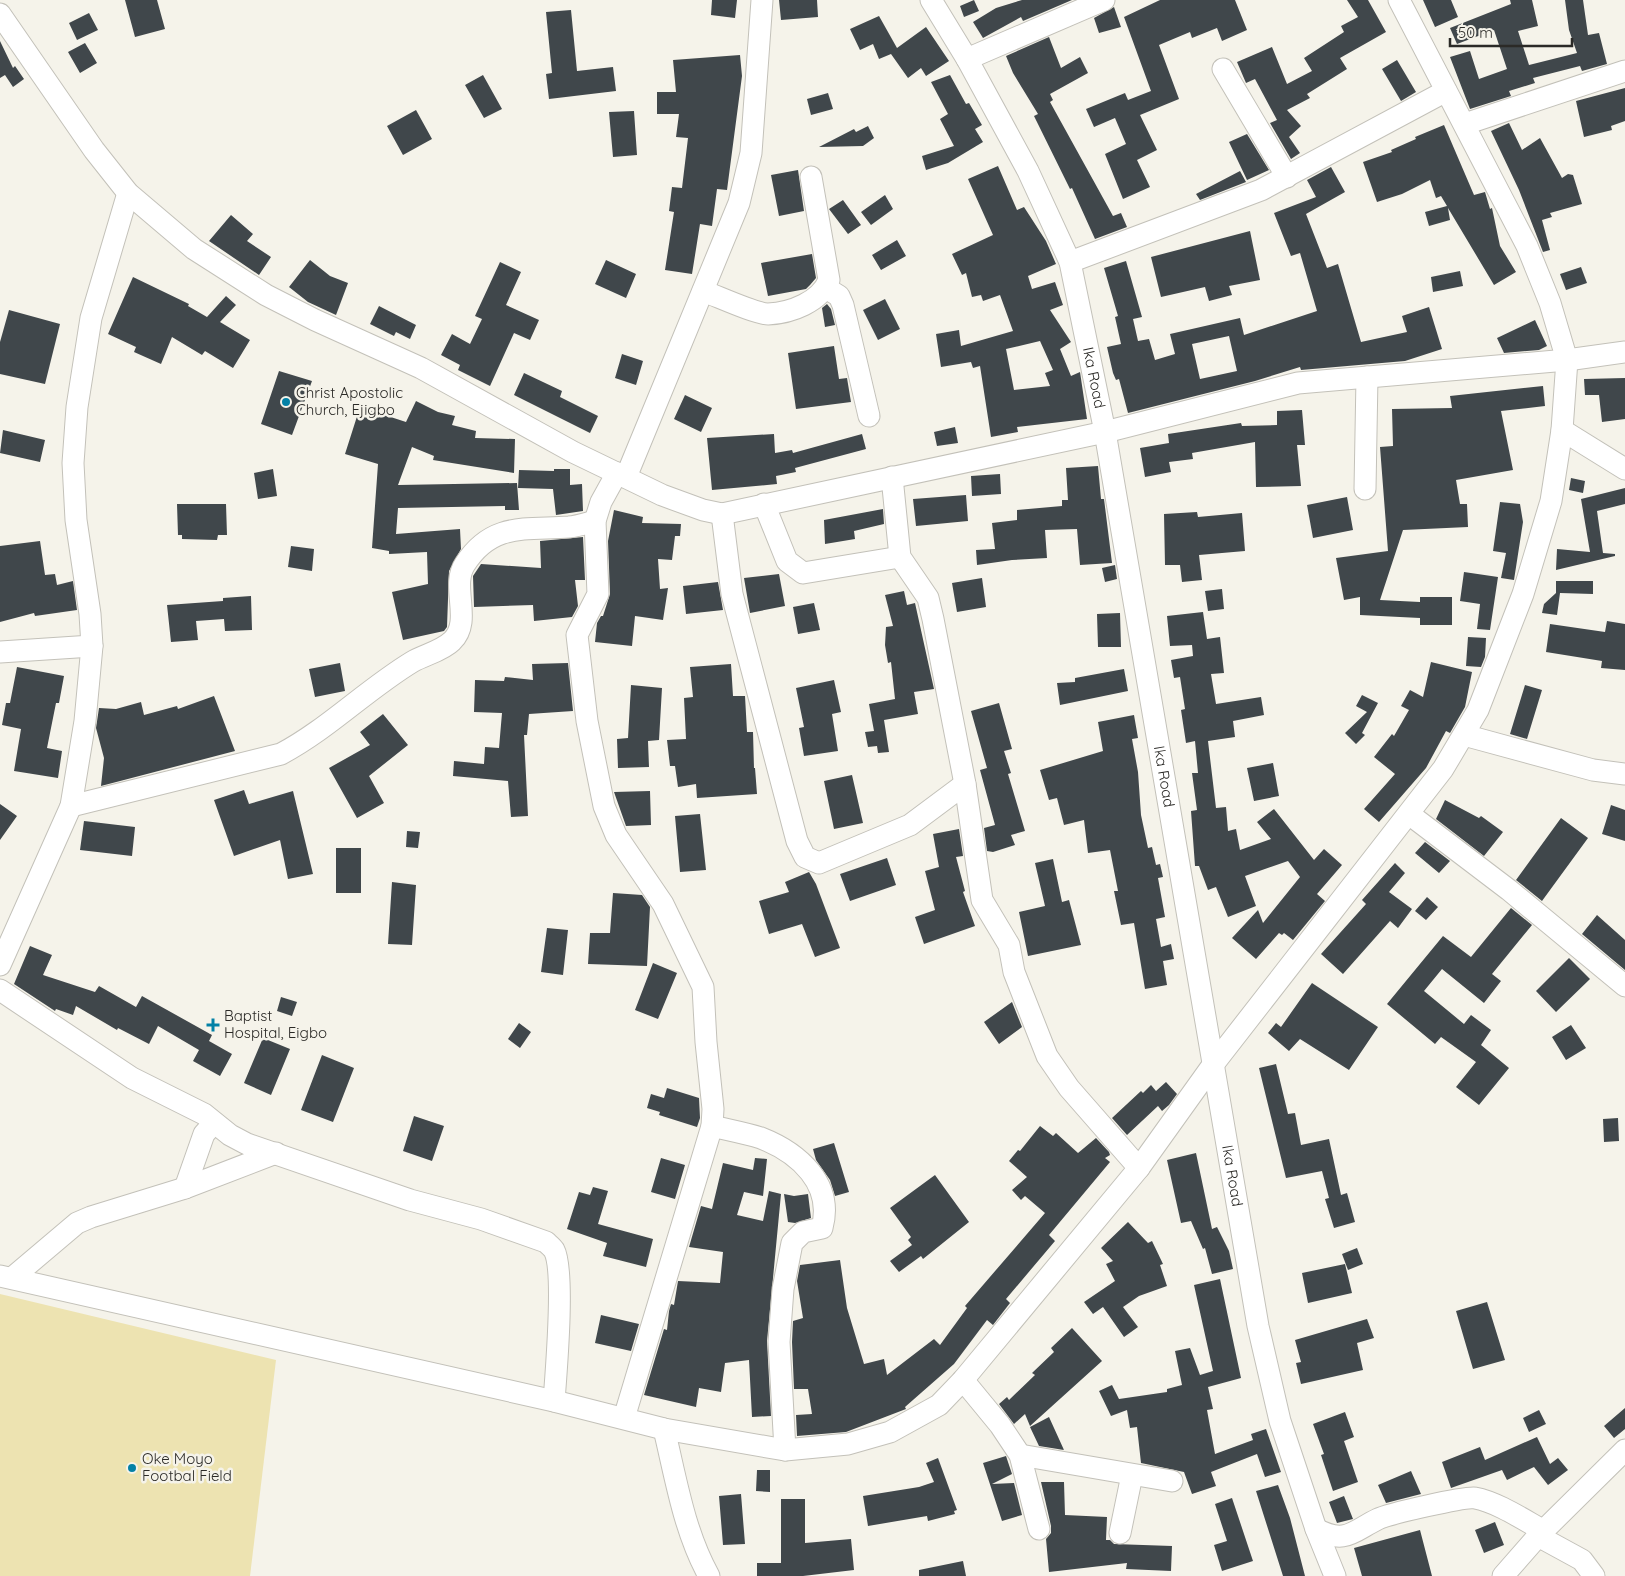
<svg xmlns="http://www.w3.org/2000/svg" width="1625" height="1576" viewBox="0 0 1625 1576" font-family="Quicksand,sans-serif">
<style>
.green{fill:#ede3b1}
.building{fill:#40474b;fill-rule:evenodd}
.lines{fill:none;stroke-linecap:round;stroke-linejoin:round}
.minor-casing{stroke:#c3c1b9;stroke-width:23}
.minor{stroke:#fff;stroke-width:21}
.poi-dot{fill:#0381a6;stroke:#f5f3ea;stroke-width:2}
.labels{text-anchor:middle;stroke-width:5;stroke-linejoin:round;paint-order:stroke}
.street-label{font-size:15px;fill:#2b2a27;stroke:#f5f3ea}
.poi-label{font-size:15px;fill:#2b2a27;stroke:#f5f3ea;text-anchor:start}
</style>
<rect width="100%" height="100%" fill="#f5f3ea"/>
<path class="green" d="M0,1294l276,66 -26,216h-250z"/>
<path class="building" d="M125,0h32l8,29 -30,8z
M712,0h25l-2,18 -24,-3z
M779,0h38l1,17 -37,3z
M974,0l5,11 -15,6 -4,-11z
M1022,0h50l-49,21 -2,-4 -38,21 -10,-16 23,-14z
M1160,0h75l12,30 -25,11 -5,-13 -25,10 -2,-6 -31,13 20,54 -39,16 17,35 -20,10 13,27 -27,12 -18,-45 21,-10 -11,-26 -21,9 -8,-18 39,-16 3,7 23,-9 -27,-74z
M1347,0h21l18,32 -46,26 7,11 -40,25 3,4 -23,12 14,16 -12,11 11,16 -9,6 -21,-36 7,-3 -22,-41 -9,4 -9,-21 35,-15 15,37 25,-13 -8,-13 40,-26 -3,-6 17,-9z
M1423,0h28l7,17 -23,10z
M1510,0h22l6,26 -20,5 11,34 48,-12 -8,-23 -4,-30h18l5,35 11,-2 8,31 -25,7 -2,-5 -47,12 2,5 -26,8 2,5 -41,13 -20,-52 20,-6 9,28 28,-10 -13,-39 -37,14 -7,-16 61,-24z
M1114,7l7,20 -22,6 -5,-15z
M571,10l6,61 36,-4 3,24 -67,8 -3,-25 6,-1 -6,-61z
M89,13l9,17 -21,10 -8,-17z
M879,16l18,32 29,-21 23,34 -23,15 -5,-8 -13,10 -17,-24 -12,5 -6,-15 -13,6 -10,-21z
M1049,37l12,31 19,-11 8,16 -38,21 3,6 -3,2 63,114 8,-3 6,14 -32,12 -23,-51 -2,1 -36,-73 4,-2 -25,-41 -7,-17z
M0,41l13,27 2,-2 9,13 -11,8 -8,-12 -5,3z
M85,43l12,20 -17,10 -12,-21z
M740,55l2,21 -15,114 -10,-1 -5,37 -12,-2 -8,50 -27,-4 9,-58 -5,-1 3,-24 10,1 6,-50 -12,-1 3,-23h-22v-22h19l-3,-32z
M1397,60l19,32 -15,9 -19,-32z
M483,75l19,34 -18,9 -19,-33z
M950,75l16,29 3,-1 13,22 -7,4 8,13 -35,21 -22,7 -4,-14 32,-10 -14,-27 8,-5 -17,-32z
M1625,88v33l-14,5 1,4 -28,7 -8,-36z
M828,93l5,16 -22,6 -4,-16z
M416,110l16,29 -29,16 -16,-29z
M634,111l3,44 -24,2 -4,-45z
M1509,123l13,27 18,-12 22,40 6,-4 5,1 9,29 -32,9 2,4 -10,3 8,30 -7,2 -24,-62 -28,-59z
M1444,125l30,70 11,-3 5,17 2,-1 8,38 16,26 -22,13 -46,-77 2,12 -21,6 -4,-14 22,-6 -6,-10 -5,2 -6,-18 -28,14 -25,8 -14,-40 29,-10 -1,-2 25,-11 -1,-2z
M868,126l6,12 -11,8 -44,1 35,-18 2,3z
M1247,134l22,36 -22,10 -18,-38z
M998,166l19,44 7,-3 22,34 10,23 -28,12 4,13 23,-7 8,23 -13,5 21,32 -11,7 11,27 9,-4 7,47 -70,8 1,5 -27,5 -11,-71 -7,2 -2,-6 -30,5 -5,-33 23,-4 2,16 52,-15 -13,-36 -17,6 -2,-6 -9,2 -6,-24 -4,2 -10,-21 41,-19 -25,-56zM1040,341l13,29 -8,3 5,13 -36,4 -8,-41z
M1331,167l14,25 -39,22 21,54 11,-4 23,78 46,-10 -5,-16 27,-9 13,42 -37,12 -104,9 -1,-3 -45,14 -127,32 -9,-34 -3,1 -3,-7 -6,-26 14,-3 -6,-27 3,-1 -14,-48 22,-7 16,56 -9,2 5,22 11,-2 6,21 20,-6 -5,-20 70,-16 4,17 73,-24 -17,-58 -9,3 -17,-43 42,-16 -9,-17zM1229,336l8,35 -37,8 -8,-35z
M798,170l6,41 -25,5 -8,-41z
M1240,171l6,11 -46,18 -4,-6z
M885,195l8,14 -22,16 -10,-13z
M843,200l18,25 -13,9 -19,-25z
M231,215l22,19 -6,7 24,16 -12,18 -50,-34z
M1250,231l10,49 -31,6 3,9 -23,6 -4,-14 -44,10 -10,-40z
M897,240l9,16 -25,14 -9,-15z
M812,254l4,24 -6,7 -4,4 -38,7 -7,-33z
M310,260l20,16 18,7 -12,32 -28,-13 -19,-15z
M606,260l30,14 -10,24 -31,-14z
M500,262l21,10 -15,33 33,15 -9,20 -16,-7 -24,53 -32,-16 2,-5 -19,-10 11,-21 18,10 12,-25 -7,-3z
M1581,267l6,16 -21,7 -6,-16z
M1460,271l3,15 -30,6 -2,-15z
M133,277l56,27 -1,2 19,11 19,-21 10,9 -16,17 30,18 -17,28 -28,-17 -3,4 -30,-18 -11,27 -27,-12 2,-5 -28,-13z
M885,299l15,30 -22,11 -15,-30z
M827,304l4,5 4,16 -10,2 -3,-19z
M379,306l37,19 -6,14 -14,-7 -2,4 -24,-12z
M9,310l51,14 -15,60 -45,-10v-32z
M1535,320l12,26 -8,4 -35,3 -7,-15z
M834,346l5,33 8,-1 4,24 -55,7 -8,-56z
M622,354l21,7 -7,24 -21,-7z
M279,371l33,10 -20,54 -31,-11z
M524,373l38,18 -2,6 38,19 -8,17 -76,-38z
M1625,378v41l-23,3 -3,-27h-14l-1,-16z
M1543,386l2,20 -44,5 12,59 -57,10 4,24h7l1,23 -65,3 -23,70 40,2v-5h32v28h-32v-7l-60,-3v-18l-16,3 -8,-42 52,-7 -8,-104 13,-1 -1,-37 60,-1 -2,-12z
M685,395l27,13 -11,24 -27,-13z
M416,401l22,11 17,4 -3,9 24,6 -1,7 40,1 -1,34 -81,-13 1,-4 -22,-9 -14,38 119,-2 2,27h-14v-4l-107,2 -2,26 64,-5 1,20 -12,22 -2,56 -3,4 -41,9 -11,-48 36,-8 -1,-32 -38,2v-3l-17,-3 6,-84 -33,-10 15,-47 46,15z
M1302,410l3,35h-8l4,41 -45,1 -1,-45 -63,11 1,6 -24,3 2,10 -26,5 -5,-29 29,-5 -1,-9 73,-11 1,3 35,-1v-14z
M955,427l3,16 -21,3 -3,-14z
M3,430l42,10 -5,22 -40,-9z
M774,434l1,19 17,-3 1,3 69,-19 4,15 -71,19 1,4 -20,4 1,8 -65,6 -5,-52z
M1098,466l3,33h3l8,64 -32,2 -3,-36 -32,1 2,28 -35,2 -35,5 -1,-15 19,-1 -3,-26 25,-3v-10l45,-4v-6h6l-2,-32z
M273,469l4,27 -19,3 -4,-26z
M554,469h16v16l12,-1 1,27 -27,4 -3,-26 -35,-1 1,-18 35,1z
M1000,474l1,20 -29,2 -1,-20z
M1571,478l14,3 -2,12 -14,-3z
M1625,488v16l-28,7 6,42 12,1v2l-59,14 1,-21 33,3 -9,-53z
M966,495l2,26 -52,5 -3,-27z
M1347,497l6,33 -40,8 -6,-33z
M1500,502l20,2 3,18 -9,58 -13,-2 5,-25 -13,-2z
M177,504h49l1,31h-9l-1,5 -35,-1v-4h-4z
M883,509l1,15 -30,7 1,8 -30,5 -1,-24z
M614,510l29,7 -1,6 39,1 -1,12h-5l-3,24 -14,-1 2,30 8,-1 -5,32 -28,-4 -3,30 -37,-4 2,-19 4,-7h2l7,-22 -2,-53z
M1197,512l1,5 44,-4 3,38 -46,4 3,25 -20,2 -2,-17h-15l-1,-51z
M583,537l2,43h-10l3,26 -6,11 -38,4 -1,-16 -59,2 -1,-31 8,-12 60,4 -1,-27z
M40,541l5,34 10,-1 2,11 16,-4 4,29 -42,6 -1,-3 -34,9v-76z
M291,546l23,3 -2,22 -24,-4z
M1115,565l2,14 -12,3 -3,-14z
M1464,572l34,5 -8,53 -13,-1 3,-25 -20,-3z
M779,574l6,32 -35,7 -6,-35z
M982,578l4,29 -29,5 -5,-29z
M1556,581h37v13l-33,-1 -3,22 -15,-2 2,-9 12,-11z
M718,582l5,28 -37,4 -3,-28z
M1222,589l2,20 -16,2 -3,-20z
M904,591l3,14 8,-2 19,86 -20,3 4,22 -34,6 5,32 -11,1 -1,-7 -9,1 -3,-15 9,-1 -5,-27 26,-5 -4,-37 -3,1 -3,-18 1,-18 7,-1 -8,-31z
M251,596l1,34 -27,1 -1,-12 -28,2 2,19 -27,2 -4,-37 56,-4v-3z
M814,603l6,27 -22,4 -5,-27z
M1203,612l4,27 13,-2 4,36 -13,1 5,30 45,-7 3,18 -31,6 2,16 -27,4 8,67 10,-1 2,24 8,-2 4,21 31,-11 -14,-17 17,-13 40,51 10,-11 18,16 -25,29 8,7 -32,39 -9,-7 -2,2 -3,-2 -23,26 -24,-21 26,-28 5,13 37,-46 -12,-16 -43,15 11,30 -28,11 -12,-30 -8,3 -9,-24h-4l-4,-55 6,-1 -5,-37h6l-3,-32 -9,2 -5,-33 4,-1 -5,-32 -6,1 -3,-18 22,-4 -1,-11 -22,1 -3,-30z
M1120,613l1,34h-23l-1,-33z
M1607,621l18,3v46l-24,-2 1,-7 -56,-9 4,-28 55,8z
M1468,637l18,1 -1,19 -4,10 -15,-1z
M1431,662l41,10 -7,35 -15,26 -4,-2 -20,37 -47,54 -15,-13 31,-35 -21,-17 18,-23 2,2 15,-26 -8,-4 9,-16 13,7z
M340,663l5,28 -30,6 -6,-28z
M568,663l5,48 -44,3 -2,21h-3l4,81 -17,1 -3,-36 -55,-5 1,-15 30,3 1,-17 14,1 3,-35 -28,-1 1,-32 29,1 1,-4 28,3 -1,-16z
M731,664l2,32h12l2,36h6l1,36h1l2,26 -60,4 -1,-14 -18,3 -3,-21h-5l-3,-26 19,-1 -2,-41 9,-1 -3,-30z
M17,667l47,9 -5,27h-3l-9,45 15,3 -4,27 -44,-7 7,-42 -19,-4 4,-22h4z
M1124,669l4,22 -68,14 -3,-22 18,-1v-4z
M834,680l7,32 -9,2 6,37 -34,5 -5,-28 5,-1 -8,-39z
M631,685l31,3 -3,52 -11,1 1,26 -31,1 -1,-29 11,-1z
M1525,685l17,5 -15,49 -17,-5z
M1362,695l16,8 -16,30 3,2 -9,9 -11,-11 22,-21 -11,-6z
M214,696l21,55 -134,35 3,-28 -8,-30 3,-20 17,1 25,-7 3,13 33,-9 1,3z
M999,703l13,46 -8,2 7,22 -3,1 17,57 -14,4 4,10 -22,7 -6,-1 -3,-23 11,-3 -15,-55 7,-2 -16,-57z
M383,714l25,31 -39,31 15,27 -27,15 -28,-50 41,-23 -10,-13z
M1134,715l4,23 -6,1 6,33 3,43 7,33 4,-1 4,18 4,-1 3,13 -5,1 7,39 -9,2 5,28 10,-3 3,15 -11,2 4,24 -22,4 -11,-66 -13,2 -7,-34h4l-8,-41 -22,3 -4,-33 -20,5 -7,-27 -8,2 -9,-30 63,-19 -5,-29z
M1273,763l6,33 -25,5 -7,-33z
M852,775l11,48 -29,6 -10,-48z
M244,790l5,14 44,-13 20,83 -25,5 -8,-39 -46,16 -20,-56z
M650,791l1,34 -25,1 -12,-34z
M1445,800l34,18 2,-2 22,16 -19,24 -48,-37z
M0,804l17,12 -17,24z
M1611,805l14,5v31l-23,-7z
M700,814l6,56 -26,2 -5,-56z
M1561,818l27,20 -46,63 -26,-21z
M84,821l51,6 -3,29 -52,-6z
M959,829l4,27 -7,1 9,34 -2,1 12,34 -51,18 -9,-27 20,-7 -10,-39 14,-4 -6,-33z
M407,831l13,1 -2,16 -12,-1z
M1425,842l25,19 -11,12 -24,-20z
M336,848h25v45h-25z
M887,858l9,27 -46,16 -10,-27z
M1053,859l9,43 7,-2 12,45 -53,11 -9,-44 26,-6 -10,-43z
M1395,863l10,10 -16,19 23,17 -14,19 -8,-7 -47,53 -22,-20 45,-50 -4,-4z
M809,872l7,12 24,64 -25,9 -13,-33 -33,10 -10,-33 30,-9 -4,-10z
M392,882l24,3 -4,60 -24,-1z
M613,893l29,2 8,12 -3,59 -59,-2 2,-31h20z
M1427,897l11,10 -12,13 -11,-9z
M1511,908l21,17 -40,49 9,7 -17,22 -42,-34 -18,22 40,33 7,-9 20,15 -10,15 28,23 -30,37 -23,-18 20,-25 -35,-25 -6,7 -48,-40 56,-68 28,21z
M1597,915l28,25v30l-43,-36z
M547,928l21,2 -5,45 -22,-3z
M30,946l22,9 -9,20 52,17 4,-6 37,21 6,-11 70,39 -3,6 23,13 -12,22 -27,-15 6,-11 -41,-24 -9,18 -31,-16 -1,2 -41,-24 -3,9 -17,-6 -1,2 -41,-27z
M1569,958l21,21 -34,33 -20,-21z
M653,963l24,10 -19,46 -23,-9z
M1312,983l66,44 -29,43 -49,-31 -11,12 -21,-18 8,-10 5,4z
M281,997l16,5 -5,14 -15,-5z
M1012,1002l10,25 -23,17 -15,-22z
M519,1023l12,9 -11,16 -12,-9z
M1571,1025l15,23 -20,12 -14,-23z
M263,1038l27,11 -19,46 -27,-12z
M322,1055l32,13 -21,54 -32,-12z
M1276,1064l12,50 7,-1 6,32 28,-6 12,56 6,-2 8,29 -21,6 -9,-29 4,-1 -7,-27 -36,7 -27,-110z
M1166,1082l11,12 -8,11 -7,6 -4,-5 -31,29 -15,-17 29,-27 2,2 8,-8 5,6z
M667,1088l32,10 1,20 -3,9 -38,-12 1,-3 -13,-4 4,-14 13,4z
M414,1116l30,10 -12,35 -29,-10z
M1618,1118l1,23 -15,1 -1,-23z
M1040,1126l13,10 3,-3 22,20 18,-15 13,14 1,3 -5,3 5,4 -61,73 6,6 -49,58 4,4 -17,22 -6,-5 -33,44 -49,43 1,2 -60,23 -49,4 -1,-21 16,-1 -4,-25h-14l-2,-47 1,-21 10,-3 -6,-37 3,-16 40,-5 7,48 17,56 20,-5 3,16 47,-36 6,6 27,-37 -2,-2 80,-93 -20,-17 -4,4 -9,-10 15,-13 -18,-16 9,-11 2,1z
M834,1143l15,49 -14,4 -5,-16 -14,-20 -3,-11z
M1196,1153l16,76 5,-2 12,24 4,18 -21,5 -7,-26 -2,1 -12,-28 -10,2 -14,-63z
M661,1158l24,7 -10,34 -24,-7z
M755,1158l12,1 -4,37 -19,-4 -7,23 26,6 6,-30 12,3 -14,147 4,75 -19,1 -3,-57 -24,3 -4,29 -22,-4 -3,19 -52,-12 20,-66 3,1 2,-19 2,-7 3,1 4,-24 42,2 3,-31 -34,-5 12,-41 11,3 11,-46 30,7z
M935,1175l34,47 -46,37 -2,-3 -22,16 -9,-11 22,-16 -4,-5 3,-3 -21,-29z
M593,1187l15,4 -10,33 55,15 -7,28 -43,-11 4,-13 -40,-14 12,-37 11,3z
M784,1194l10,2 14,-2 3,24 -16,5 -7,-1z
M1128,1222l20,21 4,-2 11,23 -3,1 7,21 -28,10 -16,11 15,20 -14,10 -21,-30 -10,7 -9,-12 31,-21 -9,-17 7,-3 -12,-13z
M1357,1248l6,16 -15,6 -6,-16z
M1345,1264l7,29 -44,10 -6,-30z
M1220,1279l21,99 -33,9 5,22 -6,1 8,44 38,-14 -2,-6 15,-5 15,43 -16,5 -8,-23 -46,18 5,14 -24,8 -8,-22 -43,-9 -4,-36 -7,1 -3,-18 -16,6 -12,-25 13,-6 7,14 48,-7v-3l15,-4 -7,-34 15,-3 10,27 13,-4 -19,-86z
M1487,1302l18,58 -32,9 -17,-58z
M601,1315l38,9 -8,27 -36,-8z
M1367,1319l7,19 -17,5 6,27 -62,14 -5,-21 5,-1 -6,-22z
M1072,1328l30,33 -72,65 -5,-12 -11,10 -15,-20 8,-7 2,3 26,-25 -3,-2 22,-21 -3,-4z
M1625,1408v21l-11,9 -10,-12z
M1539,1410l7,14 -17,8 -6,-14z
M1345,1412l9,25 -10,4 14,41 -25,9 -12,-36 3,-1 -11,-30z
M1049,1417l15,33 -25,-4 -9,-19z
M1537,1437l13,27 8,-6 10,12 -20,15 -14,-18 -27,13 -5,-10 -51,18 -9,-26 38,-15 5,13z
M1006,1456l6,18 -20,10 22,-1 8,32 -20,6 -19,-58z
M938,1458l19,52 -3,1 1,3 -27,7 -1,-5 -59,10 -5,-30 56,-9 15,-5 -8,-19z
M757,1470h13v22l-14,-1z
M1411,1471l10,23 -35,9 -8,-18z
M1041,1482h23l1,33 42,2 -1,23h4l4,4 58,2 -1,25 -45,-2 1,-6 -78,9 -3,-33 5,-6v-7z
M1278,1485l12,33 15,58h-22l-27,-85z
M741,1494l4,50 -22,1 -4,-49z
M1344,1496l9,23 -16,4 -8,-21z
M1232,1498l21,63 -31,10 -8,-26 13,-4 -12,-37z
M781,1499h24v44l46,-4 3,31 -51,6h-46v-13h24z
M1495,1522l9,23 -20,8 -9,-23z
M1420,1530l12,46h-70l-8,-28z
M963,1561l3,15h-47v-6z"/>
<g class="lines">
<g class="minor-casing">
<g id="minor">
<path id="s1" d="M931,0l36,59 61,112 42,91 35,170 153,894 22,95 36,108 19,47"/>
<path d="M0,14l94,136 34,43 66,56 72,46 49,25 106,48 152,84 89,43 41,15 19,4 383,-82 193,-49 269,-23 58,-8"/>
<path d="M967,59l137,-59"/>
<path d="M1223,69l64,108"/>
<path d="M1465,124l160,-53"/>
<path d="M1070,262l191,-72 185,-99"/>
<path d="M826,288l13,8 4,9 26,111"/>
<path d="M703,291c14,5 53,23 65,23 23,-1 52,-12 61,-34l-18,-103"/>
<path d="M1562,430l63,39"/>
<path d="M617,473l-16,29 -6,19 3,73 -21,41 10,86 17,85 12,29 47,69 40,83 3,55 7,67 -1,17 -88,292"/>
<path d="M626,477l113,-274 12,-50 11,-153"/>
<path d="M892,477l8,80 28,41 5,21 32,165 17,116 27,45 5,27 33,84 22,32 70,80"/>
<path d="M1365,489l2,-112"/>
<path d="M764,504l23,57 16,12 97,-16"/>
<path d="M722,514l10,80 65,247 8,16 14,6 91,-38 55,-41"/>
<path d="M0,652l92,-6"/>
<path d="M1464,735l129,35 32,4"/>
<path d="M71,806l210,-52c47,-25 85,-64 131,-92 12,-7 30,-11 40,-21 21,-20 -2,-55 13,-77 27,-42 61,-34 104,-37 9,-1 18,-4 26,-6"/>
<path d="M1409,814l100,76 116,96"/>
<path d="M0,965l71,-159 14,-85 7,-75 -2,-32 -14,-94 -3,-57 4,-56 14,-89 37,-125"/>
<path d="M0,990l132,88 72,36 26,21 17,9 163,56 71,19 65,23c2,2 6,5 8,8 11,20 2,124 0,151"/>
<path d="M712,1126c16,4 33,7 49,12 38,15 73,46 61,90l-19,4 -11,11 -9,46 -4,53 6,108"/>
<path d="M185,1188l19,-54 10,-11"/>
<path d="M0,1276l554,125 110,28 121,21 63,-6 42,-12 49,-27 24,-25 176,-212 73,-102 231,-297 35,-59 45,-116 28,-93 11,-71 5,-70 -17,-57 -23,-57 -128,-246"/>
<path d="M12,1278l65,-55 14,-6 94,-29 91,-35"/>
<path d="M963,1380l37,45 20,30 19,74"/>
<path d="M664,1429c12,50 20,102 45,147"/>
<path d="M1020,1455l152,26"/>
<path d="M1316,1529c30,16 37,2 62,-10 10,-5 88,-23 97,-21 22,4 49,22 69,33"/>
<path d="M1120,1533l12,-58"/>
<path d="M1538,1536l44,24 12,16"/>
<path d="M1503,1576l35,-40 87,-86"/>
</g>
</g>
<use href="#minor" class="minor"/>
</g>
<g class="poi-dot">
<circle cx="286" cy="402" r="5"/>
<path d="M210.5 1017.5h5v5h5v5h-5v5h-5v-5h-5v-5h5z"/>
<circle cx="132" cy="1468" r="5"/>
</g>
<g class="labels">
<g class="street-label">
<text dy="5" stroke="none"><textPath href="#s1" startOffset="415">Ika Road</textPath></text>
<text dy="5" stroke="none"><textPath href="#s1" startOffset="820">Ika Road</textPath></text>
<text dy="5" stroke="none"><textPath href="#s1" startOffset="1225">Ika Road</textPath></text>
</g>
<g class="poi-label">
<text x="296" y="398">Christ Apostolic<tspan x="296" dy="17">Church, Ejigbo</tspan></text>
<text x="224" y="1021">Baptist<tspan x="224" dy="17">Hospital, Eigbo</tspan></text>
<text x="142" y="1464">Oke Moyo<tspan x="142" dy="17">Footbal Field</tspan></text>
</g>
</g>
<path d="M1450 38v8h122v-8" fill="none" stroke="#2b2a27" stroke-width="2.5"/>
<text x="1458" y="38" font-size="15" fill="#2b2a27" stroke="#f5f3ea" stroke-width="4" paint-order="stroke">50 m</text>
</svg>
